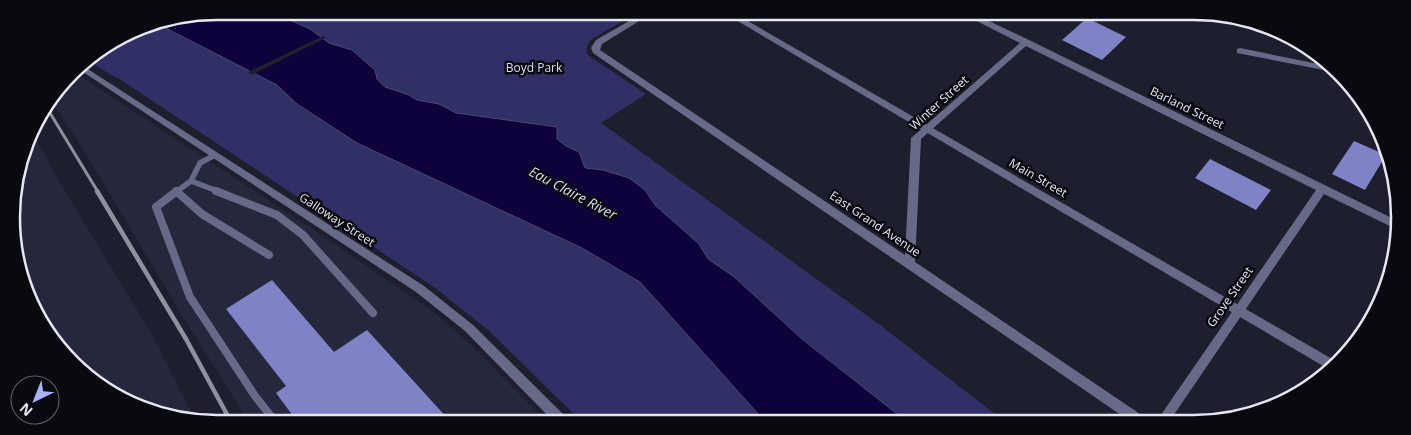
<svg xmlns="http://www.w3.org/2000/svg" width="1411" height="435" viewBox="0 0 1411 435" font-family="'Open Sans',sans-serif">
<style>
.built{fill:#25273c}
.green{fill:#303066}
.water{fill:#0e023b;stroke:#4f4772}
.pier{fill:#1d1f2e}
.building{fill:#7f83c6}
.lines{fill:none;stroke-linecap:round;stroke-linejoin:round}
.service-far1{stroke:#676a87;stroke-width:5.5}
.service{stroke:#676a87;stroke-width:8}
.minor{fill:#676a87;fill-rule:evenodd}
.tertiary{fill:#676a87;fill-rule:evenodd}
.rail-far1{stroke:#8e909d;stroke-width:3}
.rail{stroke:#8e909d;stroke-width:4.5}
.labels{text-anchor:middle;stroke-width:5;stroke-linejoin:round;paint-order:stroke}
.park-label{font-size:12px;fill:#dddff2;stroke:#090910}
.street-label{font-size:12px;fill:#e6e7f3;stroke:#090910}
.water-label{font-size:14px;font-style:italic;fill:#dddff2;stroke:#090910}
.rim{fill:none;stroke:#e6e7f3;stroke-width:2.5}
</style>
<rect width="100%" height="100%" fill="#1d1f2e"/>
<path class="built" d="M74,72l237,156 120,82 41,36 74,75 -298,-1 -67,-106 -92,-155 -37,-58z
M31,130l28,51 94,155 42,84h-18l-74,-31 -57,-57 -28,-61 -5,-80z"/>
<path class="green" d="M270,11l366,2 -44,26c-5,5 -8,11 -3,17l57,38 -45,29 279,202 124,96h-98l-104,-82 -69,-63 -25,-17 -9,-15 -44,-39 -10,-15 -42,-20 -18,-2 -6,-16 -13,-6 -9,-7v-12l-102,-14 -16,-9 -22,-4 -8,-5 -24,-8 -33,-37 -23,-7 -19,-14z
M156,23l121,62 20,19 285,144 58,34 120,134 8,5h-187l-93,-91 -54,-43 -313,-207 -36,-20 54,-33z"/>
<path class="water" d="M218,11h52l40,18 19,14 23,7 23,20 2,9 8,8 24,8 8,5 22,4 17,9 101,14v12l9,7 13,6 6,16 18,2 26,8 16,12 10,15 44,39 9,15 25,17 69,63 104,82h-138l-8,-5 -120,-134 -58,-34 -225,-105 -60,-39 -20,-19 -121,-62z"/>
<path class="pier" d="M323,36l3,2 -74,37 -4,-3z"/>
<path class="building" d="M1087,18l39,19 -24,23 -40,-20z
M1354,141l32,14 -21,35 -33,-16z
M1210,159l61,31 -15,20 -61,-32z
M272,280l62,72 33,-22 82,90h-153l-20,-27 10,-7 -60,-77z"/>
<g class="lines">
<path class="service-far1" d="M191,181l29,11
M176,191l1,1
M176,192l15,-11 9,-18 15,-8"/>
<path class="service" d="M176,191l26,23 67,41
M177,191l-21,16 34,90 65,99 19,24
M216,191l61,24 26,20 70,78"/>
<path class="minor" d="M643,13h9l-50,31 -2,6 305,205 6,-117 109,-95 -57,-29h11l55,26 367,180v9l-72,-35 -155,228h-13l160,-232 -290,-144 -105,93 -6,123 231,156 2,4h-17l-538,-369 -2,-5 5,-8z
M1240,48l88,18 6,6 -97,-19v-4z
M80,64l344,222 49,39 93,92 2,4h-15l-88,-90 -49,-39 -339,-224z"/>
<path class="tertiary" d="M724,13h10l605,350 -9,7z"/>
<path class="rail-far1" d="M47,108l51,84"/>
<path class="rail" d="M97,191l89,148 44,81"/>
</g>
<g class="labels">
<g class="park-label">
<text x="534" y="72">Boyd Park</text>
</g>
<g class="street-label">
<text transform="translate(939 103) rotate(-42)" y="4">Winter Street</text>
<text transform="translate(1187 108) rotate(26)" y="4">Barland Street</text>
<text transform="translate(1038 178) rotate(30)" y="4">Main Street</text>
<text transform="translate(337 220) rotate(33)" y="4">Galloway Street</text>
<text transform="translate(875 224) rotate(34)" y="4">East Grand Avenue</text>
<text transform="translate(1230 297) rotate(-55)" y="4">Grove Street</text>
</g>
<g class="water-label">
<text transform="translate(573 193) rotate(28)" y="5">Eau Claire River</text>
</g>
</g>
<path d="M0 0H1411V435H0ZM217 20H1194A197 197 0 0 1 1391 217V218A197 197 0 0 1 1194 415H217A197 197 0 0 1 20 218V217A197 197 0 0 1 217 20Z" fill="#090910" fill-rule="evenodd"/>
<path class="rim" d="M217 20H1194A197 197 0 0 1 1391 217V218A197 197 0 0 1 1194 415H217A197 197 0 0 1 20 218V217A197 197 0 0 1 217 20Z"/>
<g transform="translate(35 400) rotate(223)"><circle r="24" fill="#090910" stroke="#61626b"/>
<path d="M0-4L9 19L0 12L-9 19Z" fill="#aab0fb"/>
<text y="-8" font-size="14" font-weight="bold" text-anchor="middle" fill="#e6e7f3">N</text>
</g>
</svg>
